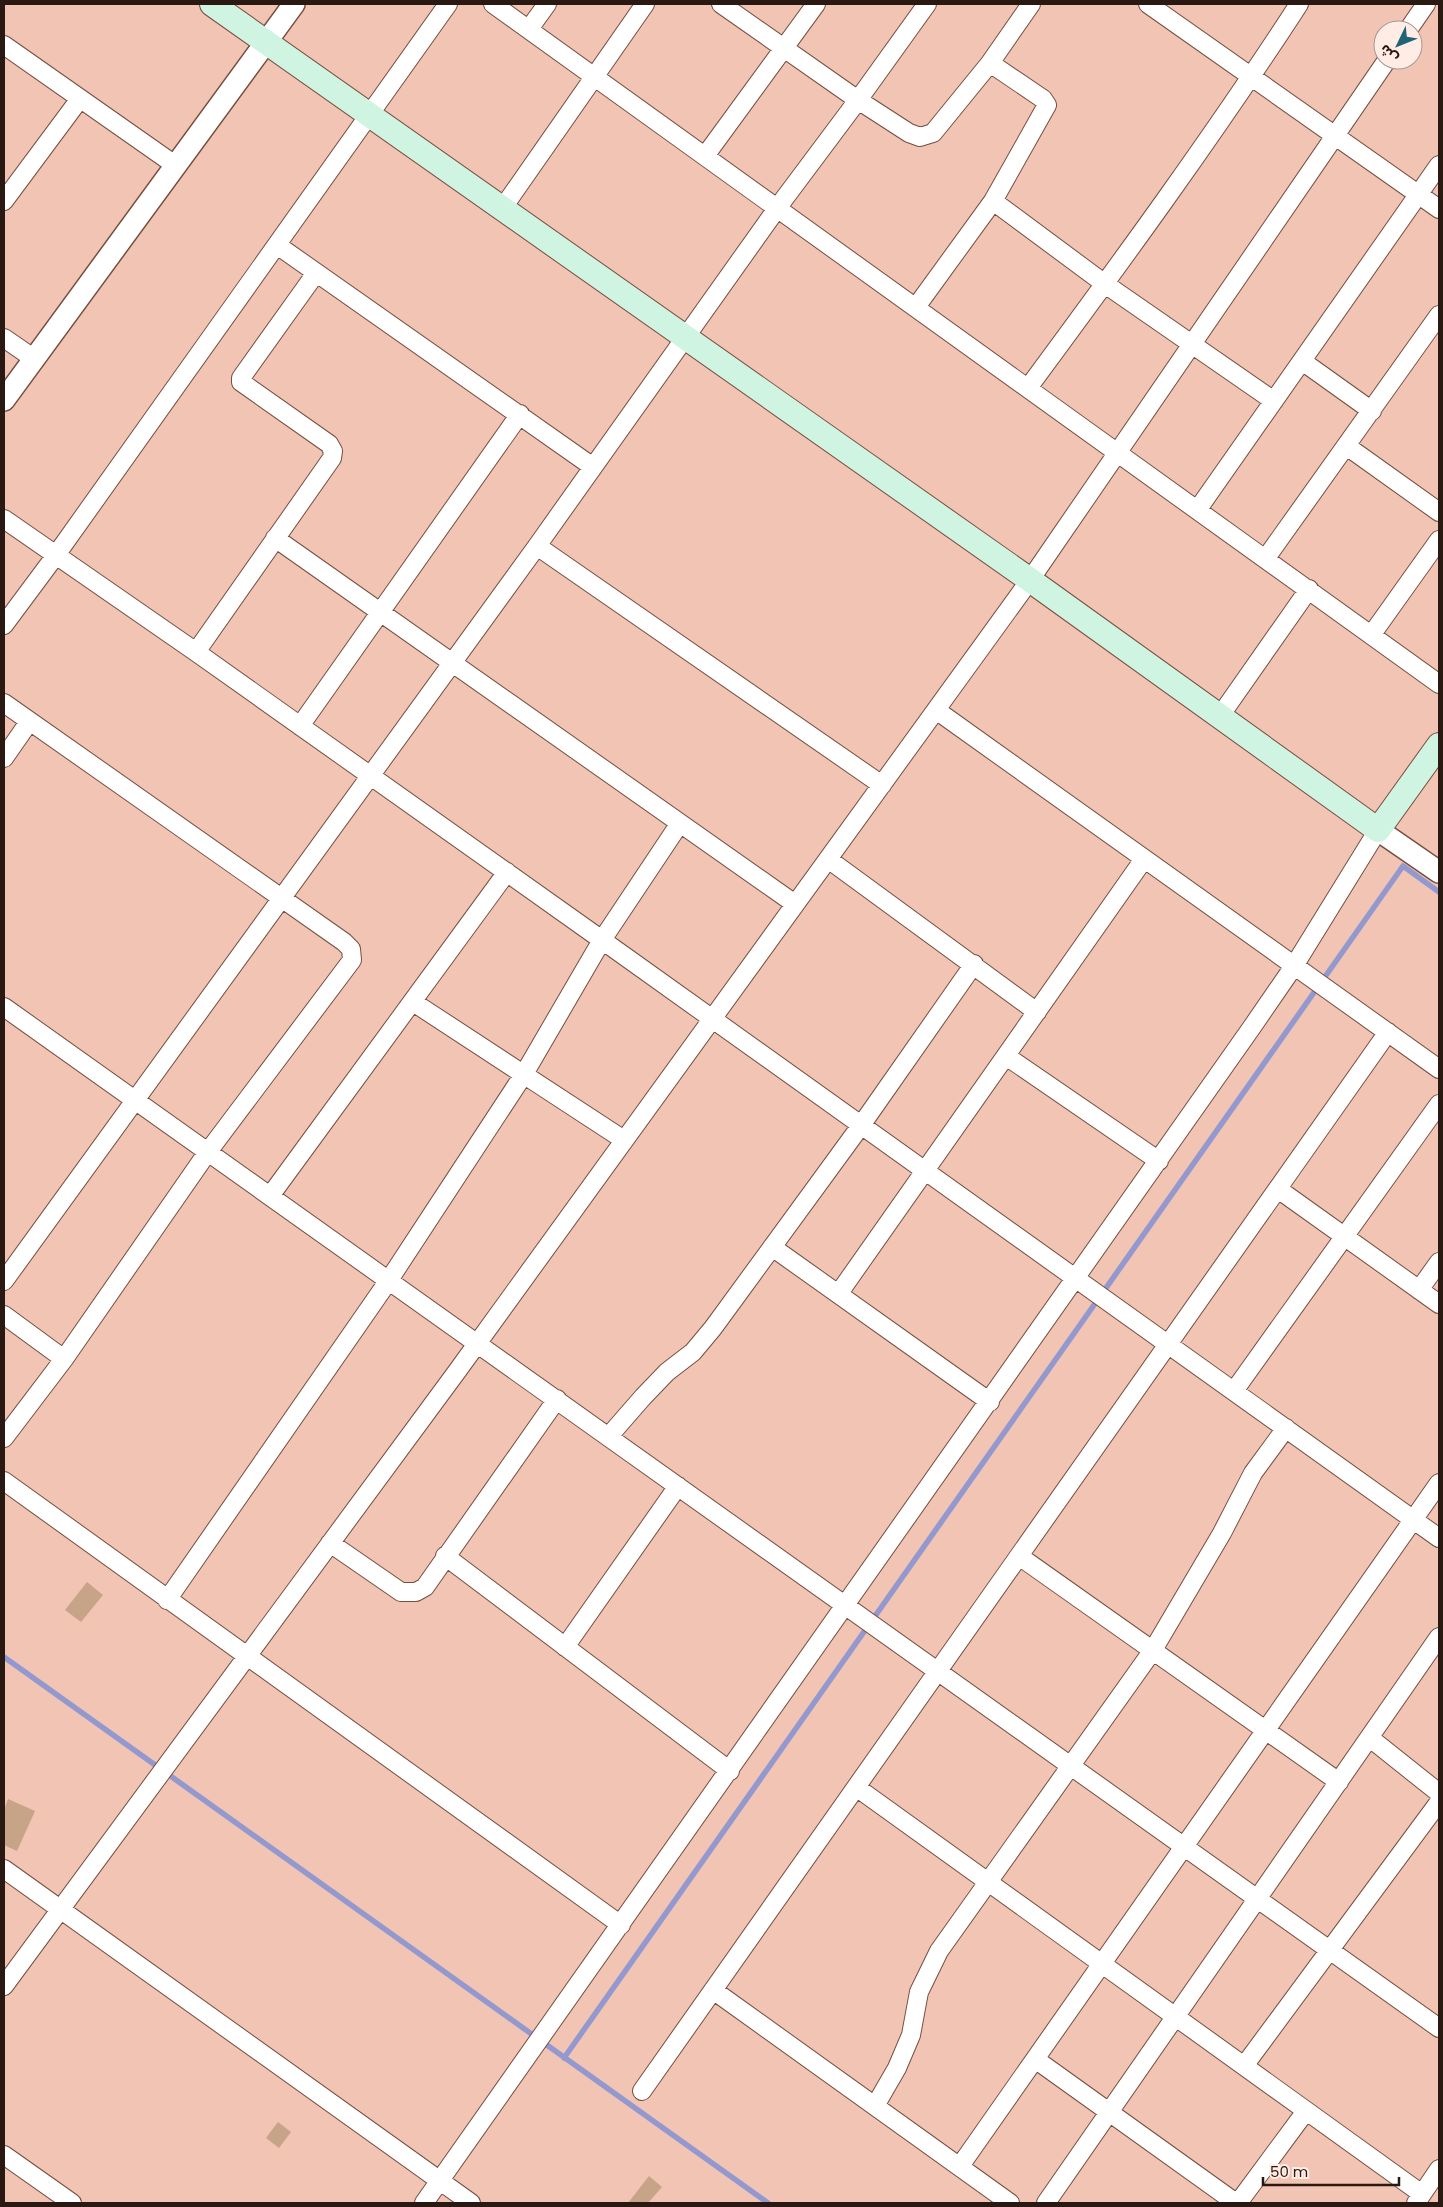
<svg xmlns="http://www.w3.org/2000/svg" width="1443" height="2207" viewBox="0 0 1443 2207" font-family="Poppins,'Noto Sans Arabic',sans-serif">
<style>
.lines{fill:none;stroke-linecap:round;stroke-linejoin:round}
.stream{stroke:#9398cf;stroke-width:5.5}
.building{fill:#c7a387}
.minor-casing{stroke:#754e40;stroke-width:20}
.tertiary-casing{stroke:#754e40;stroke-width:24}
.secondary-casing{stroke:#754e40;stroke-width:26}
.minor{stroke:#fff;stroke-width:18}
.tertiary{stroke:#fff;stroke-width:21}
.secondary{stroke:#cff4e2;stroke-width:24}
</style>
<rect width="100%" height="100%" fill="#f2c4b3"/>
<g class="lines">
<path class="stream" d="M4,1657l764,546
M564,2058l839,-1192 36,26"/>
</g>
<path class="building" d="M87,1582l16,13 -22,27 -16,-12z
M8,1799l27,12 -18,40 -13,-6v-35z
M278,2122l13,10 -12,16 -13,-10z
M649,2176l13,11 -14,16h-20z"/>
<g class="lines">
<g class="minor-casing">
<path id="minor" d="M493,4l946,680
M721,4l137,96 51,33 11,4 13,-4 57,-70 41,-59
M1148,4l291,205
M529,29l18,-25
M1408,30l18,-26
M4,45l171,120
M990,63l53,36 4,6 -54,96
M705,156l111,-152
M4,201l75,-101
M502,209l143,-205
M277,245l316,222
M916,307l77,-106 112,83 169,117
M4,338l29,20
M1302,361l70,50
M1028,388c93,-126 186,-253 271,-384
M1348,447l91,65
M1198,509l241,-344
M4,519l192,133 406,288 837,598
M275,538l520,366
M537,546l345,239
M1266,558l173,-243
M4,625l52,-70 392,-551
M1372,634l67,-94
M196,652l136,-194 1,-7 -4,-7 -88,-62v-4l75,-105
M4,703l340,239 7,7 1,11 -145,193 -143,206 -60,79
M936,710l503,359
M1220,716l89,-127
M300,726l220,-312
M4,758l25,-36
M828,859l209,153
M413,1002l211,138
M4,1007l1435,1021
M1006,1056l153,105
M1278,1189l161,115
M270,1196l237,-324
M772,1247l218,155
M4,1281l533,-735 241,-339 80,-107 69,-96
M1419,1290l20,-28
M839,1293l305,-434
M4,1315l60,44
M1234,1391l205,-287
M609,1436l34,-39 24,-25 26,-20 20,-24 149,-204 112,-160
M4,1481l617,444
M330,1543l71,49h15l9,-5 132,-188
M445,1556l285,215
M1019,1556l320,226
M167,1600l222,-320 135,-206 78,-134 78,-117
M565,1647l113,-161
M1370,1738l69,55
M856,1787l566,407
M4,1869l467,334
M4,1986l454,-616 572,-790 357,-520
M713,1990l297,213
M1035,2059l201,144
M1244,2066l195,-264
M642,2091l746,-1059
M875,2106l22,-38 14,-33 8,-43 20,-41 214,-301 69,-117 31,-60 33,-45
M4,2155l68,48
M960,2166l479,-683
M424,2203l828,-1176 42,-61 84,-136
M1046,2203l393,-566
M1238,2203l68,-92
M1416,2203l23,-34"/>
</g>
<g class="tertiary-casing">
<path id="tertiary" d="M4,400l290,-396
M1378,830l61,42"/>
</g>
<g class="secondary-casing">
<path id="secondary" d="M212,4l818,576 348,250 61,-85"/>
</g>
<use href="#minor" class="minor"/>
<use href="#tertiary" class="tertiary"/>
<use href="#secondary" class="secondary"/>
</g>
<rect width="1443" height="2207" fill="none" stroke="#2a1913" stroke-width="10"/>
<g transform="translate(1398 45) rotate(227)"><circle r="24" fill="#ffece5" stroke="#aa9891"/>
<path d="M0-4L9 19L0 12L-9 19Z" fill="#206376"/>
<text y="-8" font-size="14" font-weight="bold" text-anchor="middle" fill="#2a1913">ش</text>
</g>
<path d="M1263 2177v8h136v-8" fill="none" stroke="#2a1913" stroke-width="2.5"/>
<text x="1270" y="2177" font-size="15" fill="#2a1913" stroke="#ffece5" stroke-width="4" paint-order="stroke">50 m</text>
</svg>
